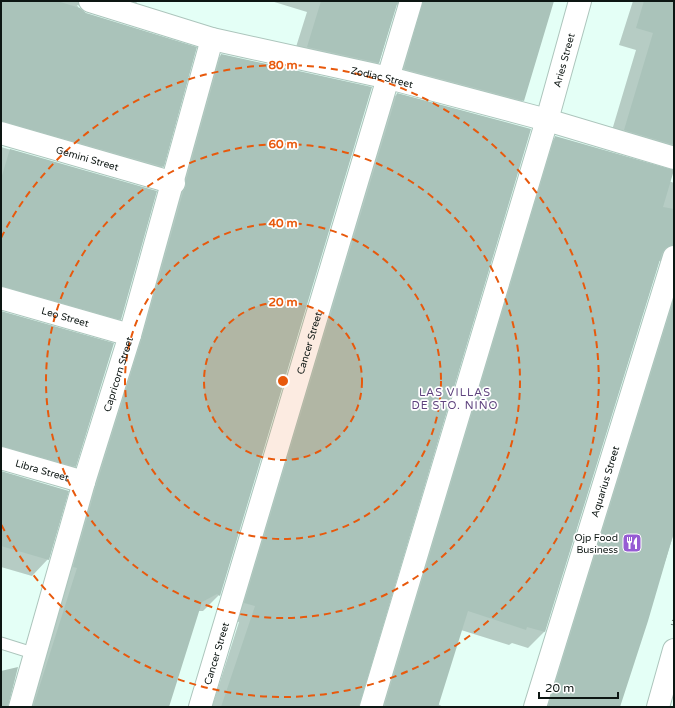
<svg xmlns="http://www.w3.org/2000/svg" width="675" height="708" viewBox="0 0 675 708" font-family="'Varela Round',sans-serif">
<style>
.shadow{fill:#0003}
.building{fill:#aac3ba}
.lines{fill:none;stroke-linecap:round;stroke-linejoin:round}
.service-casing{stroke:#acc5bc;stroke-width:13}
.minor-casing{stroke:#acc5bc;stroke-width:24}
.tertiary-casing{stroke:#acc5bc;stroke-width:24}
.path{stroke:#71827c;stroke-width:2.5;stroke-dasharray:1 3;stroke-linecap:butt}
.service{stroke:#fff;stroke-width:11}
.minor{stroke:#fff;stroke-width:22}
.tertiary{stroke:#fff;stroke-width:22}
.ring{fill:none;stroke:#e8590c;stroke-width:2;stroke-dasharray:7 5}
.labels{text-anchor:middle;stroke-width:3.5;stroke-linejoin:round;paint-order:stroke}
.street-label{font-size:10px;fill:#0d1613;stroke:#fff}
.poi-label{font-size:10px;fill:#0d1613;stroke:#fff;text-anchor:end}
.neighbourhood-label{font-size:11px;letter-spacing:1px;fill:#5e427e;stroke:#fff}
.centre{fill:#e8590c;stroke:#fff;stroke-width:2}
.ring-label{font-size:12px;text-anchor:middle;font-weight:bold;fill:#e8590c;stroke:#fff;stroke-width:3.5;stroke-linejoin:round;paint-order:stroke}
</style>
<rect width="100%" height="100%" fill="#e4fff6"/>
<path class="shadow" d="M1,1h137l-17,18 -44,-14 86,161 -17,17 -145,-42z
M271,1h273l-21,99 -16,16 -119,-31 17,-76 -7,-4 -2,-1 -17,59 -16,16 -72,-16 16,-51z
M633,1h41v146h-67l29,-97 -17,-5z
M221,55l-2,540 -16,16h-5l-30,96h-146l183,-636z
M397,94l-39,613h-146l27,-85 -10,-3 152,-509z
M556,137l118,46v350l-55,174h-81l124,-446h-3l-115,371 -16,16 -16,-5 -3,2 -48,-15 -23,74 5,3h-70l167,-554z
M1,147l155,45 -36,127 -16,16 -103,-29z
M1,312l74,154 -17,16 -57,-16z
M1,472l47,87 -16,17 -31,-9z"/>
<path class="building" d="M1,1h56l23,7 6,5 111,34 -33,120 -163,-46z
M321,1h77l-19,62 -72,-16z
M423,1h131l-30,100 -120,-32z
M644,1h30v144l-50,-15 29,-97 -17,-5z
M221,54l151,33 -152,509 -3,-2 -15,8 -33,105h-136l44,-139 -4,-1 23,-81 46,-148 41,-146 3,-6v-6z
M397,93l134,36 -172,578h-138l34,-101 -11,-3z
M555,136l119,34 -11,37 11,2v36l-8,3 -4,5 -117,379 -18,-5 -1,3 -58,-19 -30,96h-54z
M10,149l147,42 -36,129 -120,-34v-107z
M674,299v233l-26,89 -28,86h-72z
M1,311l113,32 -38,124 -75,-21z
M1,471l68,20 -20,69 -48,-14z
M18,667l-10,40h-7v-36z"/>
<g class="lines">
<g class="service-casing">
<path id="service" d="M1,643l35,11"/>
</g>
<g class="minor-casing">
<g id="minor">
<path id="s1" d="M90,1l122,38 177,39 158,42 127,38"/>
<path id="s2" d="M1,133l173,50"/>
<path id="s3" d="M1,298l129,37"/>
<path id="s4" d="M1,458l83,24"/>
<path id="s5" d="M20,707l64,-225 46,-147 82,-296"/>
<path id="s6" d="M200,707l211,-706"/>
<path id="s7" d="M371,707l176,-587 33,-119"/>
<path id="s8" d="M535,707l139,-450"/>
</g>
</g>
<g class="tertiary-casing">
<path id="tertiary" d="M658,707l16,-57"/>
</g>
<path class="path" d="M672,625l2,-7"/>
<use href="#service" class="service"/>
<use href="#minor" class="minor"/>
<use href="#tertiary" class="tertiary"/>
</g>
<circle cx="283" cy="381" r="79" fill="#e8590c" fill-opacity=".12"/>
<g class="ring">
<circle cx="283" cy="381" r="79"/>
<circle cx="283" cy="381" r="158"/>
<circle cx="283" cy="381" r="237"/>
<path d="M1 238A316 316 0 1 1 1 524"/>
</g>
<defs>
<g id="restaurant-square" transform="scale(1)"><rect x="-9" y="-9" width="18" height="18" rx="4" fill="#965bd3" stroke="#fff"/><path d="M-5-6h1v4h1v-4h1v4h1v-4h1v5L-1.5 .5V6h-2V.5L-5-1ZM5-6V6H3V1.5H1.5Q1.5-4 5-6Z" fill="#fff"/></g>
</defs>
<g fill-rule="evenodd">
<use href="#restaurant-square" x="632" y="543"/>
</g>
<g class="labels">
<g class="street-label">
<text dy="4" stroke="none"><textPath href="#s7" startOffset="675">Aries Street</textPath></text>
<text dy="4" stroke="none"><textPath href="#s1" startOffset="302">Zodiac Street</textPath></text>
<text dy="4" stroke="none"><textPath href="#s2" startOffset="90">Gemini Street</textPath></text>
<text dy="4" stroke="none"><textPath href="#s3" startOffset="67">Leo Street</textPath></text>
<text dy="4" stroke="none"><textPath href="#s6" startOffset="380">Cancer Street</textPath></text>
<text dy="4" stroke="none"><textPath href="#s5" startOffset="347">Capricorn Street</textPath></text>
<text dy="4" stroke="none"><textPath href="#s4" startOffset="43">Libra Street</textPath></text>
<text dy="4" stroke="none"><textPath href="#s8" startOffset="236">Aquarius Street</textPath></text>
<text dy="4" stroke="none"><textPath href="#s6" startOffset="56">Cancer Street</textPath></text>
</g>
<g class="poi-label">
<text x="618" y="541">Ojp Food<tspan x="618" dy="12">Business</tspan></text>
</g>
<g class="neighbourhood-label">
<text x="455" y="396">LAS VILLAS<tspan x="455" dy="13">DE STO. NIÑO</tspan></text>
</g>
</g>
<circle cx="283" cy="381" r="6" class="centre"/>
<g class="ring-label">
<text x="283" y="69">80 m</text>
<text x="283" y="148">60 m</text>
<text x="283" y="227">40 m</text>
<text x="283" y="306">20 m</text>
</g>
<rect width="675" height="708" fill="none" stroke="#0d1613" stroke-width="4"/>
<path d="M539 692v6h79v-6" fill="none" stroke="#0d1613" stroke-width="2"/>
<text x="545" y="692" font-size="12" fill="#0d1613" stroke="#ffffff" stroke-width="3" paint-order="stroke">20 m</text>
</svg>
